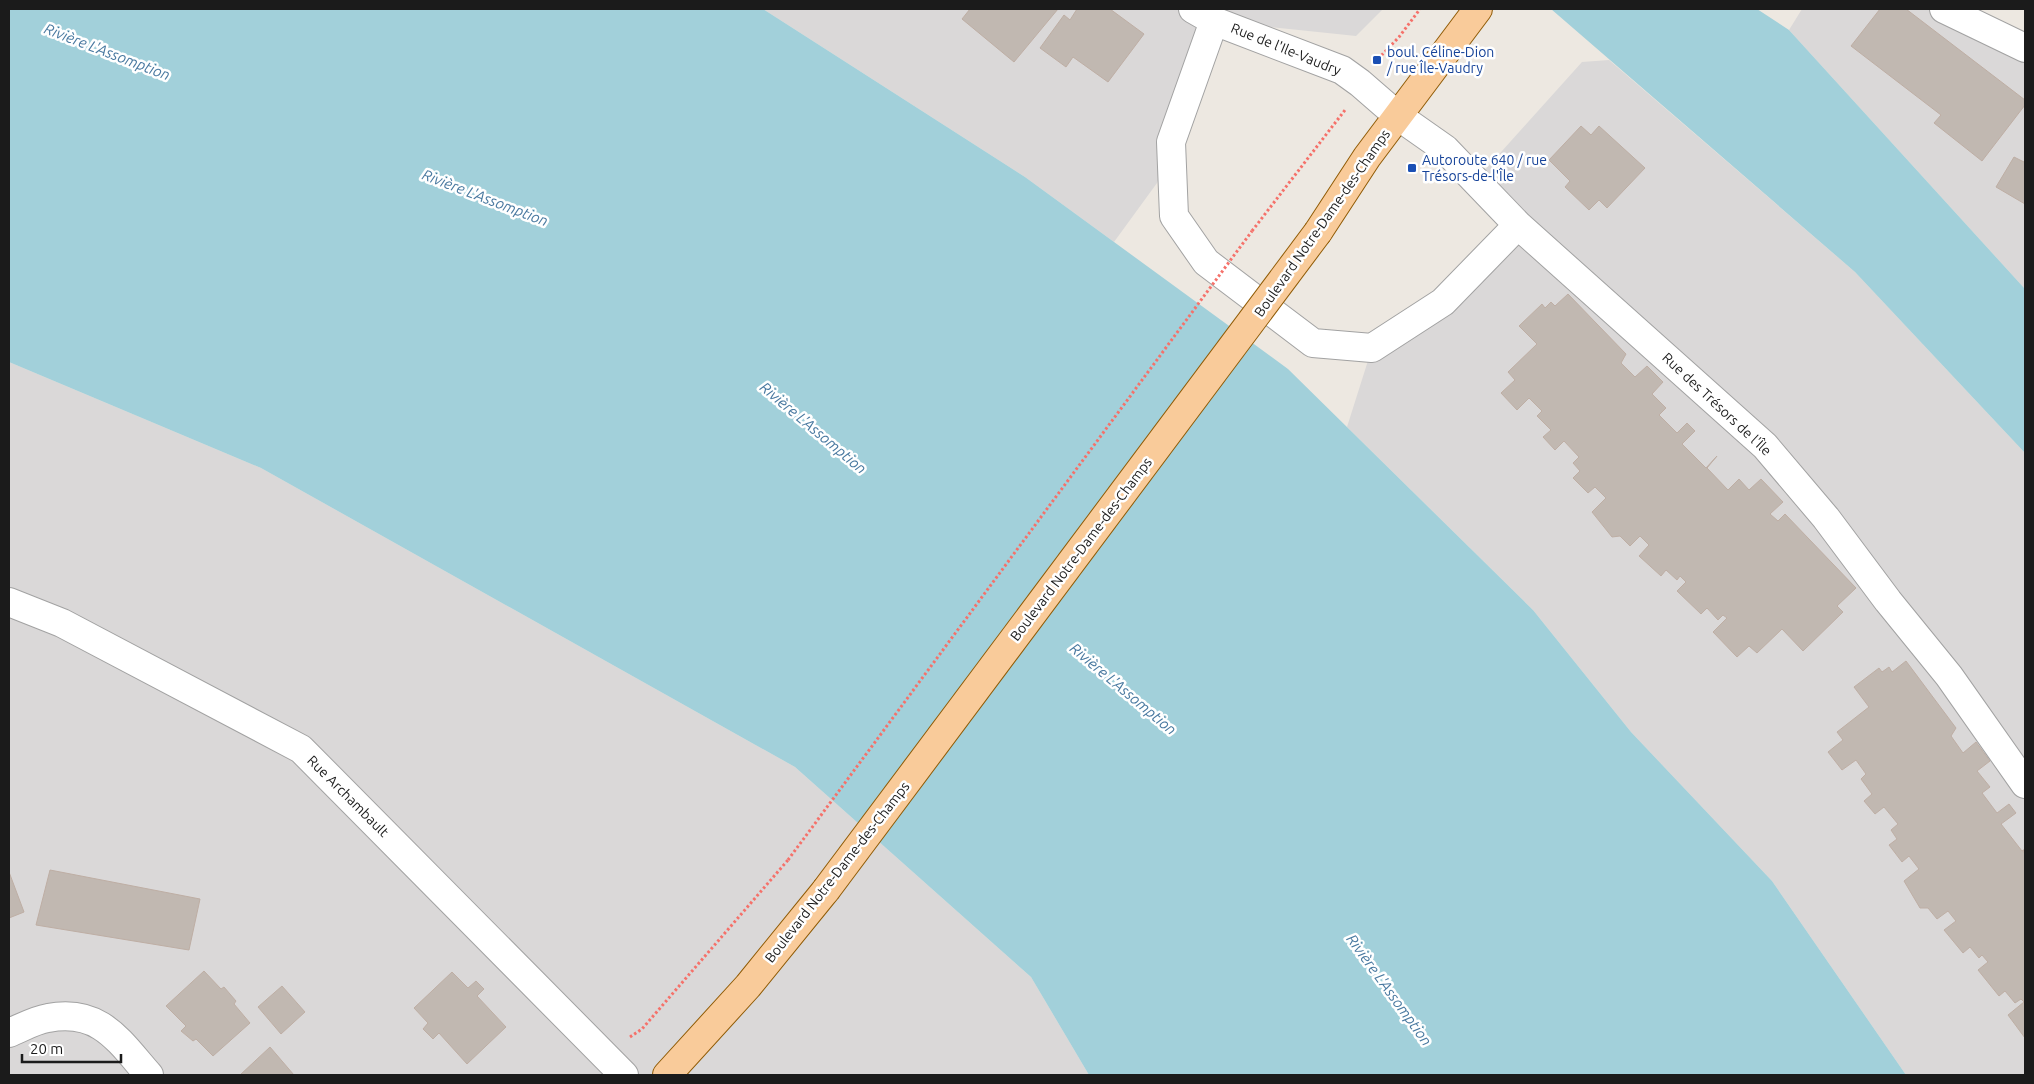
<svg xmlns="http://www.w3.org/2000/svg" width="2034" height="1084" viewBox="0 0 2034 1084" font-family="Ubuntu,sans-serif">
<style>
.residential{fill:#dad8d8}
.water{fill:#a2d0da}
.building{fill:#c1b8b1;stroke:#beaea4}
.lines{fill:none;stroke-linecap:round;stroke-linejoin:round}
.minor-casing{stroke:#a2a2a2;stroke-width:30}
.major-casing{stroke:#8f5a04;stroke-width:30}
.path{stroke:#f5716a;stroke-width:3;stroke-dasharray:2.5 2.5;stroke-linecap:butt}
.minor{stroke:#fff;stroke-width:28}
.major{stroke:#f9cb9a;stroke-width:28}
.major-bridge-casing{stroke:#8f5a04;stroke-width:30;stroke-linecap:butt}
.path-bridge{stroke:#f5716a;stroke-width:3;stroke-dasharray:2.5 2.5;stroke-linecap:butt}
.major-bridge{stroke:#f9cb9a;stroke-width:28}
.transit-dot{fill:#1a4fb4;stroke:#fff;stroke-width:2}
.labels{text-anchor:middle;stroke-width:5;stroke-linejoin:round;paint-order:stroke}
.street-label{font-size:14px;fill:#1b1b1b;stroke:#fff}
.transit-label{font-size:14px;fill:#164399;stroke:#fff;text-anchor:start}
.water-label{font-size:15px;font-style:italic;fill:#4979a0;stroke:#fff}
</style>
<rect width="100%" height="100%" fill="#ede8e1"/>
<path class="residential" d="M763,9h620l-27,27 -142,-15 -57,162 -43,59 -89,-65z
M1802,9h153l70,38v242l-236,-259z
M1609,60l246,212 170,181v622h-119l-134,-194 -141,-149 -98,-122 -186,-183 25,-79 146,-122 -43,-45 107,-119z
M9,362l252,106 534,299 236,210 58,98h-1080z"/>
<path class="water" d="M9,9h754l262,168 263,192 245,241 98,122 141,149 134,194h-817l-58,-98 -236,-210 -534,-299 -252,-106z
M1551,9h206l32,21 236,259v164l-170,-181z"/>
<path class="building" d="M970,9h88l-44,53 -52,-43z
M1077,9h33l34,25 -36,48 -35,-25 -7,10 -26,-19 24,-33 6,5z
M1880,9h26l119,91v5l-43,56 -48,-38 7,-8 -90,-69z
M1581,126l10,9 8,-9 46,42 -38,40 -8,-8 -10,10 -24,-23 5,-6 -21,-21z
M2014,157l10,5 1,-2v44l-29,-17z
M1568,294l58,60 -5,9 14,14 12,-11 16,16 -11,12 14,14 -7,7 18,18 10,-10 8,8 -13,13 24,24 11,-12 -10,12 21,22 11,-11 10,11 12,-11 22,23 -13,12 8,7 7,-7 71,74 -19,18 6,6 -40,39 -21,-22 -25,24 -8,-7 -12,11 -24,-25 14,-14 -4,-3 -5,5 -11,-12 -6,6 -24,-23 9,-9 -6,-6 -3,4 -11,-10 -5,6 -22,-20 10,-11 -9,-9 -10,10 -10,-10 -8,1 -20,-25 14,-14 -11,-11 -7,6 -15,-15 7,-7 -7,-8 6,-6 -15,-16 -9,9 -12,-13 8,-7 -14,-14 5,-5 -13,-13 -12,12 -16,-17 14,-13 -7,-8 29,-28 -18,-18 23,-22 3,4 6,-6 4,4z
M1906,661l50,67 -5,8 12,17 13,-11 14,19 -13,10 13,16 -8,6 15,20 12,-9 7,9 -15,11 21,27 3,-2 -2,2 2,3v184l-17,-23 16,-13 -3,-3 -6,4 -10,-12 -6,5 -21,-26 10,-8 -6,-7 -3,3 -9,-11 -7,6 -19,-23 12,-9 -8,-10 -11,8 -9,-11h-8l-16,-27 15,-12 -10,-13 -7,6 -13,-17 8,-6 -6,-9 7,-6 -14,-17 -9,7 -11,-13 8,-7 -11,-15 5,-5 -10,-14 -14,10 -14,-18 15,-12 -6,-8 32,-25 -15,-20 25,-19 3,4 7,-5 3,5z
M50,870l150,29 -11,51 -153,-25z
M9,872l15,40 -15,6z
M204,971l17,18 3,-2 12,14 -2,3 16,19 -37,33 -17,-17 -3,2 -12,-10 5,-5 -20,-20z
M452,972l16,16 8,-7 8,8 -7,7 29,31 -39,37 -28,-31 -6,6 -10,-10 5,-6 -14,-15z
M282,986l23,26 -24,22 -23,-27z
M270,1047l24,28h-54z"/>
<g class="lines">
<g class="minor-casing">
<path id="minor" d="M1193,9l21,12 128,49 18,13 38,33 47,33 73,76 247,221 61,72 62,83 61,75 76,108
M1944,9l81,39
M1214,21l-43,121 3,74 32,46 107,81 59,5 71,-46 75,-77
M9,602l53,21 239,126 323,326
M9,1033c12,-5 26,-13 39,-15 52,-10 71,23 101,57"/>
</g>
<g class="major-casing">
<path id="major" d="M1318,232l49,-75 111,-148
M667,1075l81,-89 78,-96"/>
</g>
<path class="path" d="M1378,59l21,-22 21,-28
M1252,231l93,-121
M630,1037l12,-8 146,-169"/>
<use href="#minor" class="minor"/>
<use href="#major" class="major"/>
<g class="major-bridge-casing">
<path id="major-bridge" d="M826,890l492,-658"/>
</g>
<path class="path-bridge" d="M788,860l464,-629"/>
<use href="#major-bridge" class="major-bridge"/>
</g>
<g class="transit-dot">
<rect x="1372" y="55" width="10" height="10" rx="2.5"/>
<rect x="1407" y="163" width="10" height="10" rx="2.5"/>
</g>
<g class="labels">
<g class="street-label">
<text transform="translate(1286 49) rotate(22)" y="5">Rue de l'Ile-Vaudry</text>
<text transform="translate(1322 223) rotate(-55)" y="5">Boulevard Notre-Dame-des-Champs</text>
<text transform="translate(1717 404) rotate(43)" y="5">Rue des Trésors de l'Île</text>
<text transform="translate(1081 549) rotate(-53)" y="5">Boulevard Notre-Dame-des-Champs</text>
<text transform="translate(348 796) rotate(45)" y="5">Rue Archambault</text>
<text transform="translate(837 872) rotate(-52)" y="5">Boulevard Notre-Dame-des-Champs</text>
</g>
<g class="transit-label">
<text x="1387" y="57">boul. Céline-Dion<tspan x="1387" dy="16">/ rue Île-Vaudry</tspan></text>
<text x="1422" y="165">Autoroute 640 / rue<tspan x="1422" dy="16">Trésors-de-l'Île</tspan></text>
</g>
<g class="water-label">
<text transform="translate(107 52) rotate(21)" y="5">Rivière L'Assomption</text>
<text transform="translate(485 198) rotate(21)" y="5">Rivière L'Assomption</text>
<text transform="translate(813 428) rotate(40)" y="5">Rivière L'Assomption</text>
<text transform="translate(1123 689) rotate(40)" y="5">Rivière L'Assomption</text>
<text transform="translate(1389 990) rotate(54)" y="5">Rivière L'Assomption</text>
</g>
</g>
<rect width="2034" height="1084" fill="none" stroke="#1b1b1b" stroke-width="20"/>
<path d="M22 1054v8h99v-8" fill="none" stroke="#1b1b1b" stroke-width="2.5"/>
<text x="30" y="1054" font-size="15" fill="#1b1b1b" stroke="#ffffff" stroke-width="4" paint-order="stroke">20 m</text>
</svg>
